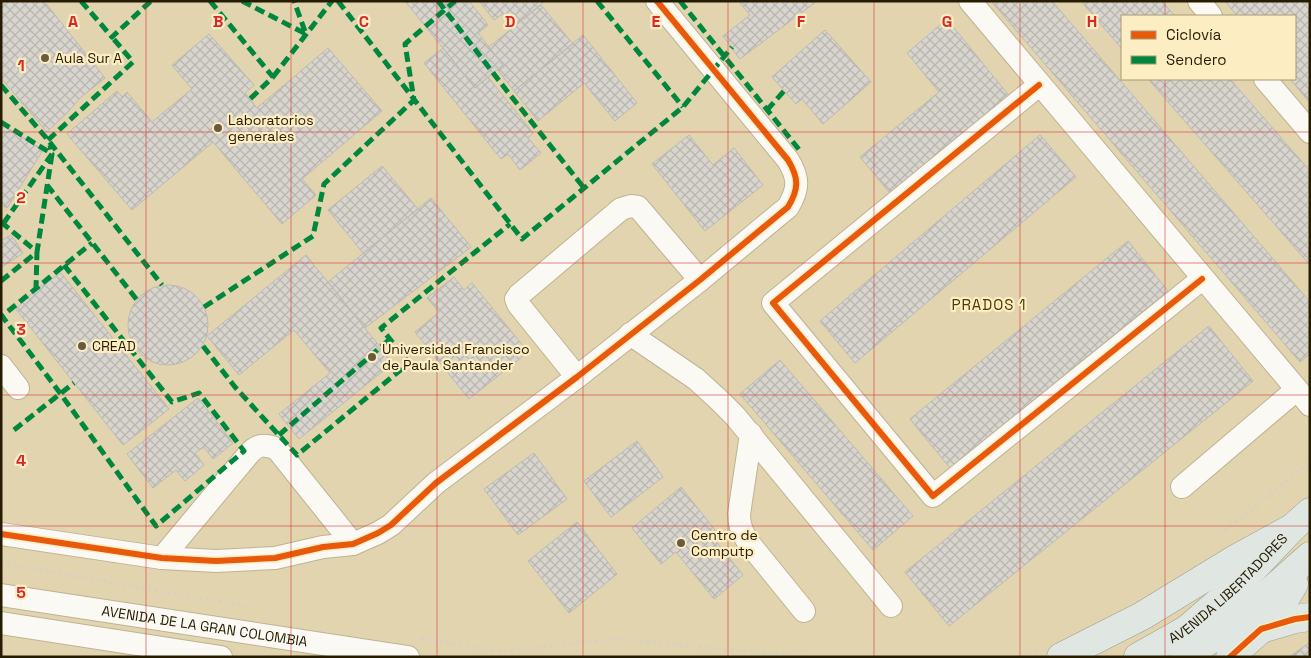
<svg xmlns="http://www.w3.org/2000/svg" width="1311" height="658" viewBox="0 0 1311 658" font-family="'Space Grotesk',sans-serif">
<style>
.building{fill:url(#building-cross-hatch);stroke:#bcbab5}
.lines{fill:none;stroke-linecap:round;stroke-linejoin:round}
.minor-casing{stroke:#bdb394;stroke-width:24}
.major-casing{stroke:#98a08f;stroke-width:29}
.path{stroke:#d6d1c6;stroke-width:3;stroke-dasharray:2.5 4;stroke-linecap:butt}
.minor{stroke:#fbf9f3;stroke-width:22}
.major{stroke:#e0e7e3;stroke-width:28}
.quiet{stroke:#00873e;stroke-width:5;stroke-dasharray:10 5;stroke-linecap:butt}
.cycleway-casing{stroke:#fcedc3;stroke-width:9}
.cycleway{stroke:#e8590c;stroke-width:6}
.grid{fill:none;stroke:#d62828;stroke-width:1;stroke-opacity:0.55}
.poi-dot{fill:#685c3e;stroke:#fcedc3;stroke-width:2}
.labels{text-anchor:middle;stroke-width:4.5;stroke-linejoin:round;paint-order:stroke}
.poi-label{font-size:14px;fill:#261c01;stroke:#fcedc3;text-anchor:start}
.street-label{font-size:14px;fill:#261c01;stroke:#fcedc3}
.neighbourhood-label{font-size:15px;letter-spacing:1px;fill:#4d3c00;stroke:#fcedc3}
.grid-label{font-size:16px;text-anchor:middle;font-weight:bold;fill:#d62828;stroke:#fcedc3;stroke-width:4.5;stroke-linejoin:round;paint-order:stroke}
</style>
<defs>
<pattern id="building-cross-hatch" width="8" height="8" patternUnits="userSpaceOnUse" patternTransform="scale(1.25)"><rect width="8" height="8" fill="#d8d5ce"/><path d="M0 0l8 8M0 8l8-8" fill="none" stroke="#b9b6af"/></pattern>
</defs>
<rect width="100%" height="100%" fill="#e2d4ae"/>
<path class="building" d="M1,1h43l61,77 -25,20 -13,15 -20,19 -46,-54z
M405,1h64l19,24 -10,8 25,32 -28,23z
M479,1h66l-32,26 -11,-13 -8,6z
M742,1h75l-77,58 -17,-23 27,-21 -10,-12z
M991,1h61l258,301v52l-10,8z
M1081,1h81l13,15h-53v33z
M1225,1h85v102l-20,-24h5v-63h-58z
M541,5l32,39 -59,47 -16,-21 5,-5 -14,-18z
M947,19l67,83 -119,97 -35,-42 79,-65 -32,-39z
M825,30l46,52 -48,42 -21,-25 -6,5 -24,-27z
M209,34l45,51 -9,8 12,15 71,-60 54,63 -80,68 14,16 -34,29 -69,-82 -81,68 -65,-76 50,-43 5,6 5,-5 25,30 40,-33 -20,-24z
M583,35l54,68 -22,18 -31,-38 -46,38 -24,-30z
M443,48l32,40 13,-11 45,56 -5,5 13,15 -21,17 -12,-16 -7,5 -77,-96z
M1148,79h82l80,92v94z
M1,124l42,26 -36,58 -6,-3z
M689,135l24,30 21,-17 29,37 -58,46 -53,-67z
M1040,135l36,42 -221,186 -35,-42z
M382,166l36,43 -55,44 -35,-43z
M431,198l40,49 -106,81 -37,-46z
M11,235l12,18 -21,14 -1,-26z
M1128,241l40,50 -218,177 -40,-49z
M306,255l87,108 -94,76 -20,-25 51,-41 -36,-43 -55,45 -32,-39z
M61,273l108,136 -46,36 -107,-136 20,-20z
M454,277l10,13 8,-7 56,69 -59,47 -54,-67 24,-20 -12,-14z
M128 325a40 40 0 1 1 80 0a40 40 0 1 1-80 0Z
M1209,326l44,55 -304,245 -44,-54z
M780,360l133,156 -40,34 -133,-156z
M198,398l35,45 -20,16 -9,-12 -9,6 9,12 -19,16 -9,-11 -23,18 -26,-34z
M637,441l26,36 -52,40 -27,-36z
M534,453l33,46 -49,36 -34,-46z
M681,487l34,43 -5,4 33,41 -29,24 -38,-47 -15,12 -29,-36z
M577,522l40,52 -48,39 -41,-52z
M1309,643l1,14h-21z"/>
<g class="lines">
<g class="minor-casing">
<g id="minor">
<path d="M970,1l340,404"/>
<path d="M1199,1l12,15"/>
<path d="M1265,79l45,53"/>
<path d="M1039,85l-266,218 160,193 269,-217"/>
<path d="M630,334l66,45 24,22 15,15 156,190"/>
<path d="M1,366l17,22"/>
<path d="M577,377l-59,-73 -2,-5 3,-4 102,-86 10,-3 7,1 62,73"/>
<path d="M751,434l-12,80c0,11 3,18 9,28l56,69"/>
<path d="M1182,487l114,-97"/>
<path d="M1,534l161,24 54,3 59,-3 48,-11 30,-3 25,-11 13,-8 45,-42 141,-106 123,-97 88,-73c11,-18 11,-29 0,-47l-131,-159"/>
<path d="M162,558l85,-102c9,-11 16,-13 30,-7l76,95"/>
<path id="s1" d="M1,595l407,62"/>
<path d="M1,623l220,34"/>
</g>
</g>
<g class="major-casing">
<g id="major">
<path d="M1261,629l34,-10 15,-2"/>
<path d="M1061,657l81,-41 95,-58 55,-30"/>
<path id="s2" d="M1138,657l48,-27 51,-44 55,-58 18,-16"/>
<path d="M1184,657c46,-28 86,-66 126,-101"/>
<path d="M1230,657l31,-28 23,-28 10,-17"/>
</g>
</g>
<path class="path" d="M1215,539l95,-77
M1,563l249,44
M421,638l76,13 121,-12 187,18
M1016,657l21,-7"/>
<use href="#minor" class="minor"/>
<use href="#major" class="major"/>
<path class="quiet" d="M81,1l31,36 39,-36
M210,1l63,76 -23,22
M242,1l64,33 -12,-33
M338,1l184,238 161,-132 49,-60
M438,1l69,90 77,97
M597,1l86,106
M680,1l121,151
M273,77l59,-76
M1,85l47,55 114,145
M767,110l17,-19
M1,122l51,32 -49,70
M48,140l85,-78 -21,-25
M47,185l90,115
M1,222l36,30 -1,37
M64,265l108,137 27,-9 45,58 -88,75 -96,-133 -58,-77c30,-24 60,-49 90,-73
M1,281l36,-29 15,-98 -2,-9
M204,307l109,-71 11,-52 90,-84 -9,-56 50,-43
M203,346l32,41 62,68 112,-92 -28,-35 129,-104
M14,430l60,-47
M279,435l111,-96"/>
<g class="cycleway-casing">
<path id="cycleway" d="M1039,85l-266,218 160,193 269,-217
M1,534l161,24 54,3 59,-3 48,-11 30,-3 25,-11 13,-8 45,-42 141,-106 123,-97 88,-73c11,-18 11,-29 0,-47l-131,-159
M1230,657l31,-28 34,-10 15,-2"/>
</g>
<use href="#cycleway" class="cycleway"/>
</g>
<path class="grid" d="M146,1v656M291,1v656M437,1v656M583,1v656M728,1v656M874,1v656M1020,1v656M1165,1v15M1165,79v578M1,132h1309M1,263h1309M1,395h1309M1,526h1309"/>
<g class="poi-dot">
<circle cx="45" cy="58" r="5"/>
<circle cx="218" cy="128" r="5"/>
<circle cx="82" cy="346" r="5"/>
<circle cx="372" cy="357" r="5"/>
<circle cx="681" cy="543" r="5"/>
</g>
<g class="labels">
<g class="poi-label">
<text x="55" y="63">Aula Sur A</text>
<text x="228" y="125">Laboratorios<tspan x="228" dy="16">generales</tspan></text>
<text x="92" y="351">CREAD</text>
<text x="382" y="354">Universidad Francisco<tspan x="382" dy="16">de Paula Santander</tspan></text>
<text x="691" y="540">Centro de<tspan x="691" dy="16">Computp</tspan></text>
</g>
<g class="street-label">
<text dy="5" stroke="none"><textPath href="#s2" startOffset="114">AVENIDA LIBERTADORES</textPath></text>
<text dy="5" stroke="none"><textPath href="#s1" startOffset="206">AVENIDA DE LA GRAN COLOMBIA</textPath></text>
</g>
<g class="neighbourhood-label">
<text x="989" y="310">PRADOS 1</text>
</g>
</g>
<g class="grid-label">
<text x="73" y="27">A</text>
<text x="218" y="27">B</text>
<text x="364" y="27">C</text>
<text x="510" y="27">D</text>
<text x="656" y="27">E</text>
<text x="801" y="27">F</text>
<text x="947" y="27">G</text>
<text x="1092" y="27">H</text>
<text x="21" y="71">1</text>
<text x="21" y="203">2</text>
<text x="21" y="335">3</text>
<text x="21" y="466">4</text>
<text x="21" y="598">5</text>
</g>
<rect width="1311" height="658" fill="none" stroke="#261c01" stroke-width="5"/>
<rect x="1121" y="15" width="175" height="65" fill="#fcedc3" stroke="#a69975"/>
<rect x="1131" y="31" width="25" height="8" fill="#e8590c" stroke="#a69975"/>
<text x="1166" y="40" font-size="15" fill="#261c01">Ciclovía</text>
<rect x="1131" y="56" width="25" height="8" fill="#00873e" stroke="#a69975"/>
<text x="1166" y="65" font-size="15" fill="#261c01">Sendero</text>
</svg>
